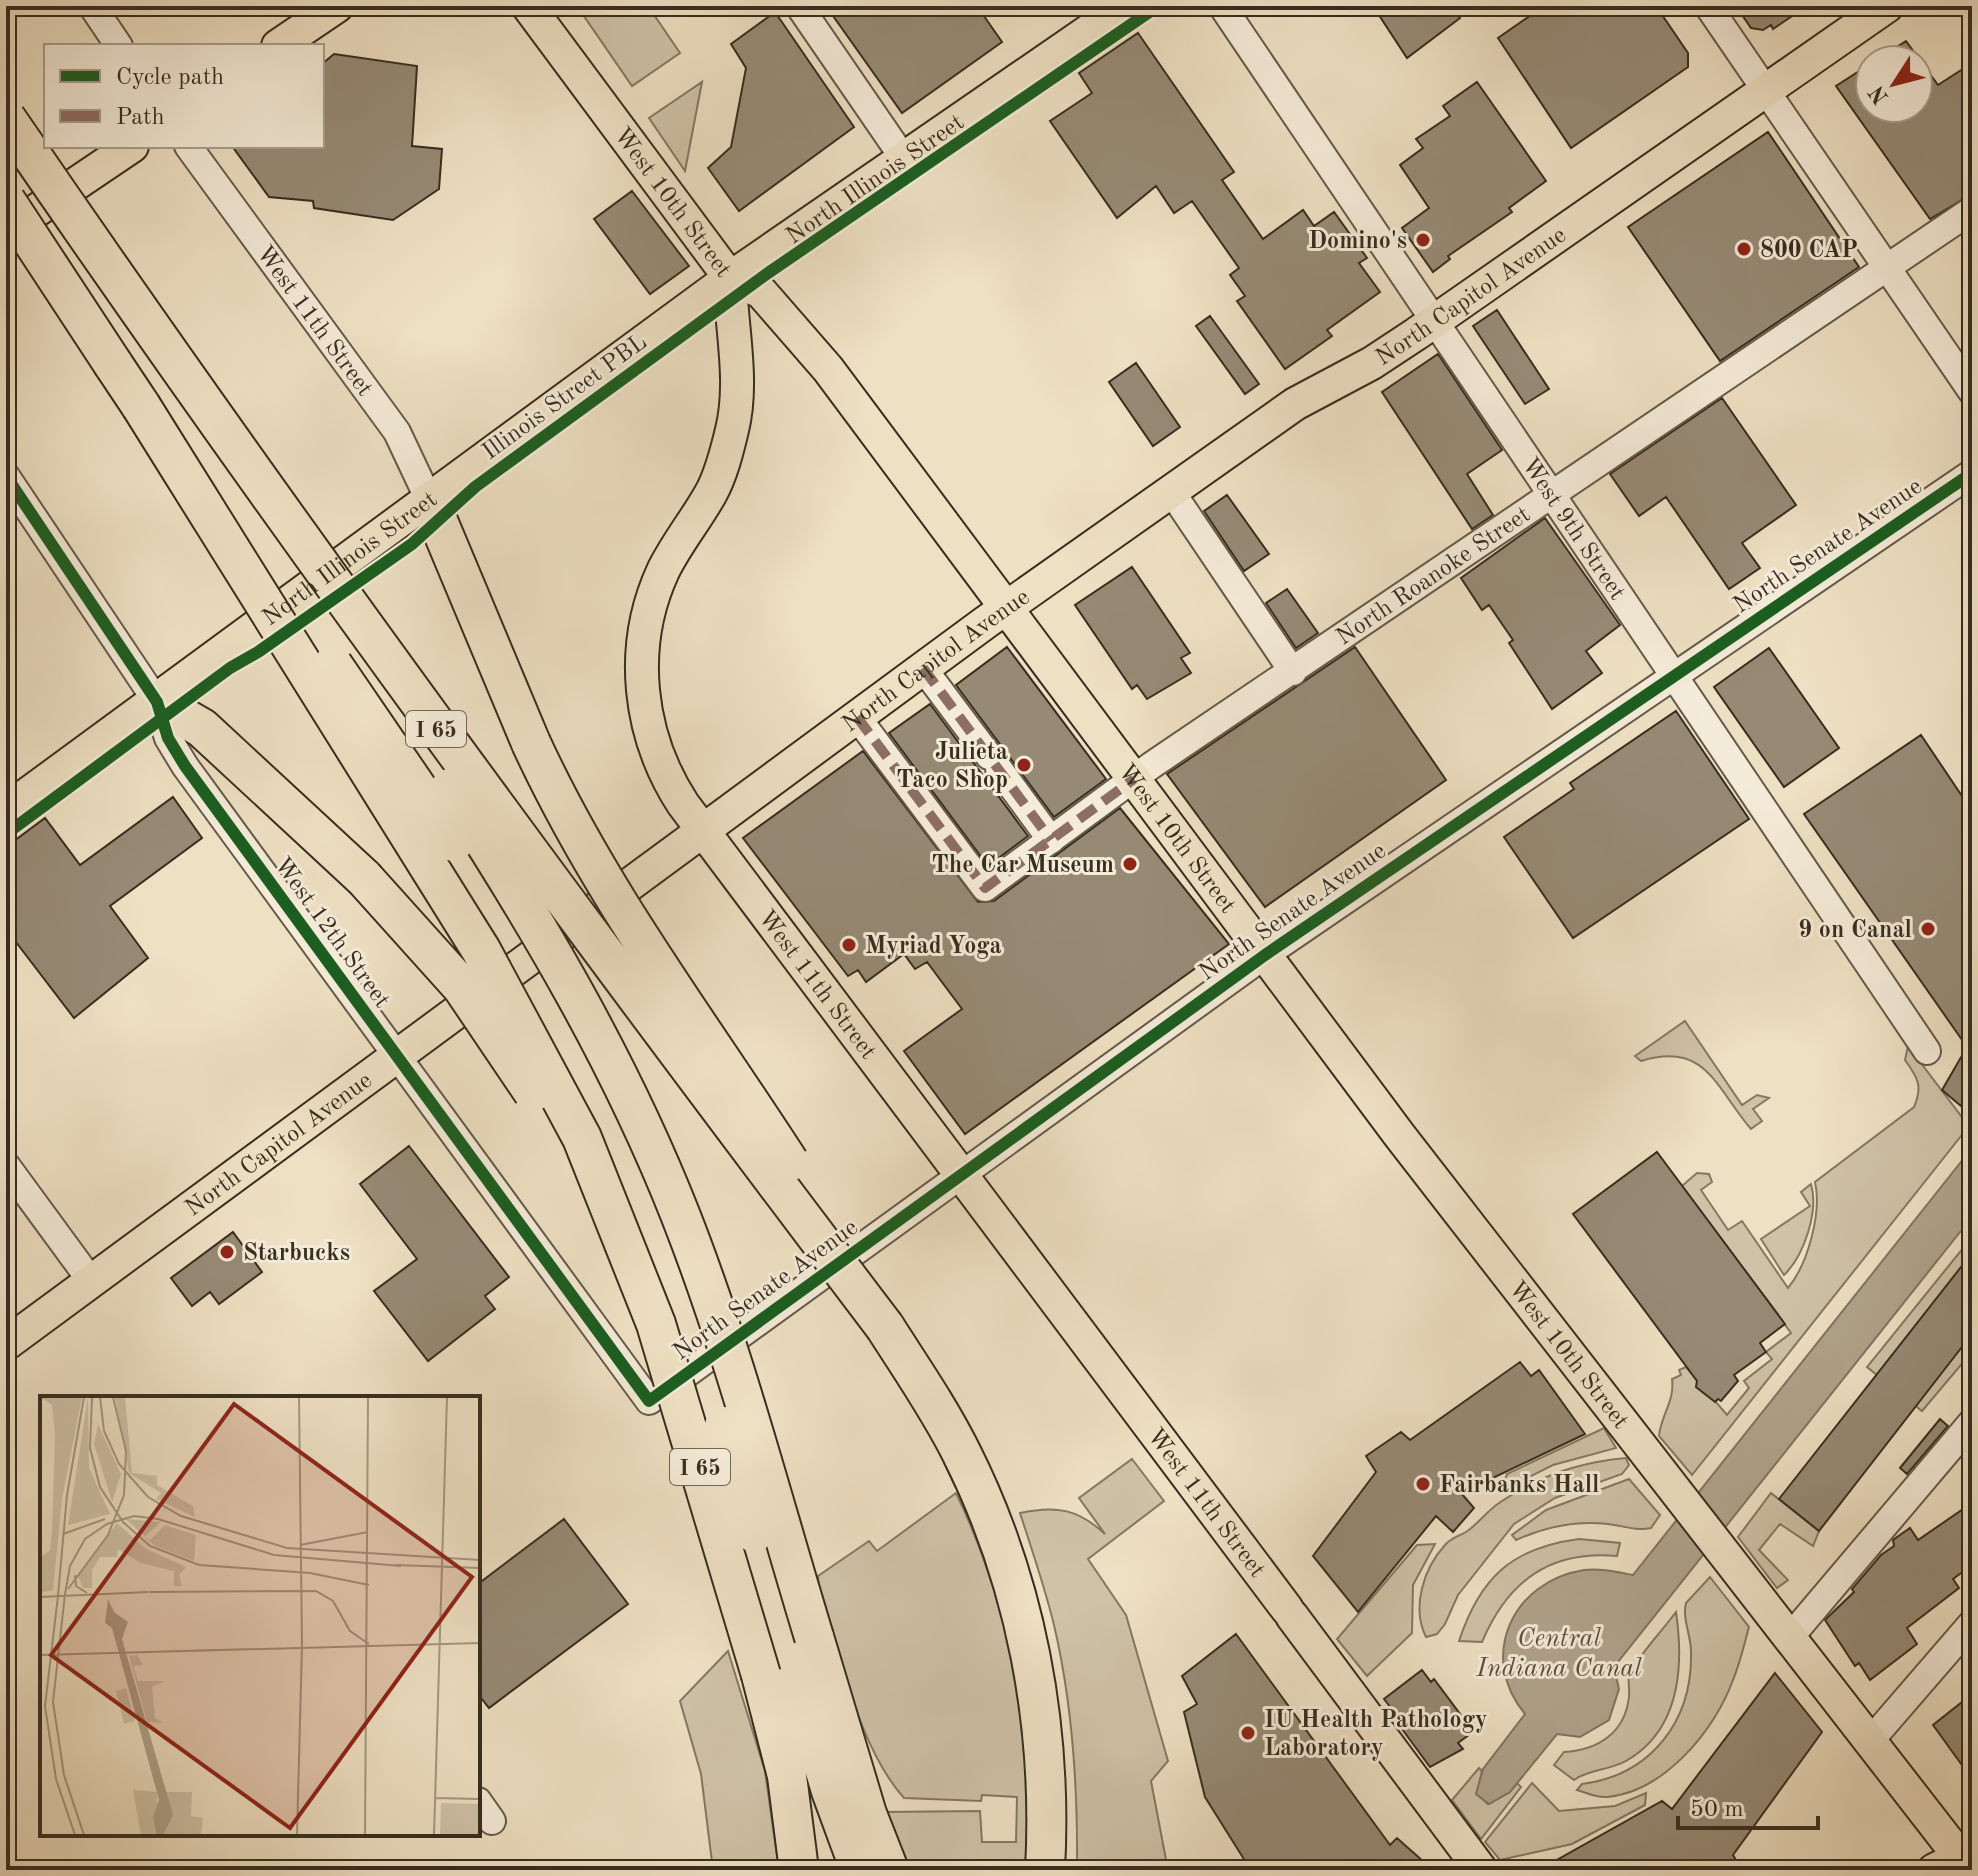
<svg xmlns="http://www.w3.org/2000/svg" width="1978" height="1876" viewBox="0 0 1978 1876" font-family="'Old Standard TT',serif">
<style>
.green{fill:#cfc2a7;stroke:#837864;stroke-width:2}
.water{fill:#b0a38c;stroke:#807461;stroke-width:2}
.building{fill:#968a75;stroke:#372d20;stroke-width:2}
.lines{fill:none;stroke-linecap:round;stroke-linejoin:round}
.minor-casing{stroke:#655a49;stroke-width:30}
.major-casing{stroke:#372d20;stroke-width:36}
.highway-casing{stroke:#372d20;stroke-width:42}
.minor{stroke:#f4ebd8;stroke-width:26}
.major{stroke:#eee0c3;stroke-width:32}
.highway{stroke:#eee0c3;stroke-width:38}
.highway-bridge-casing{stroke:#372d20;stroke-width:42;stroke-linecap:butt}
.highway-bridge{stroke:#eee0c3;stroke-width:38}
.quiet{stroke:#8d6e63;stroke-width:10;stroke-dasharray:20 10;stroke-linecap:butt}
.cycleway-casing{stroke:#f4ebd8;stroke-width:17}
.cycleway{stroke:#1b5e20;stroke-width:12}
.poi-dot{fill:#8f2418;stroke:#f4ebd8;stroke-width:3}
.labels{text-anchor:middle;stroke-width:6;stroke-linejoin:round;paint-order:stroke}
.shield{fill:#f4ebd8;stroke:#706657;stroke-width:2}
.shield-label{font-size:22px;font-weight:bold;fill:#372d20}
.street-label{font-size:24px;fill:#372d20;stroke:#f4ebd8}
.poi-label{font-size:24px;font-weight:bold;fill:#372d20;stroke:#f4ebd8;text-anchor:start}
.water-label{font-size:26px;font-style:italic;fill:#5b5040;stroke:#f4ebd8}
.inset-road{fill:none;stroke:#a59882;stroke-width:2}
.view{fill:#8f2418;fill-opacity:0.15;stroke:#8f2418;stroke-width:4}
.inset-edge{fill:none;stroke:#372d20;stroke-width:4}
</style>
<rect width="100%" height="100%" fill="#eee0c3"/>
<filter id="stains"><feTurbulence type="fractalNoise" baseFrequency=".0025" numOctaves="4"/><feColorMatrix values="0 0 0 0 .2 0 0 0 0 .09 0 0 0 0 .02 0 0 0 .5 -.17"/></filter>
<radialGradient id="worn" r=".72"><stop offset=".6" stop-color="#630" stop-opacity="0"/><stop offset="1" stop-color="#630" stop-opacity=".3"/></radialGradient>
<path class="green" d="M577,6h71l32,47 -48,33z
M702,82l-17,89 -36,-53z
M1685,1021l57,84 15,-10 12,3 -16,11 9,12 -11,8c-36,-42 -45,-88 -110,-68l-6,-5z
M1908,1046l56,74 1,11 -273,344 -33,-39c2,-21 16,-35 13,-57l9,-4 -2,-5 7,-3 41,48 22,-27 -5,-7 28,-22 -6,-7 25,-19 -109,-147 15,-13 12,1 3,8 -11,8 27,40 14,-9 46,67c20,-24 34,-76 27,-106l99,-75c9,-21 4,-29 -9,-47z
M1811,1184c8,27 -7,72 -27,91l-23,-36 49,-33 -9,-14z
M1972,1237v115l-50,59 -55,-44z
M1604,1428l12,20 -63,17 -52,26 6,-17z
M1626,1458l3,7 -7,9 -67,24 -41,26 -56,71 -13,29 -8,10 -11,3c-15,-30 -2,-69 19,-92 6,-7 14,-9 21,-13 12,-8 21,-21 33,-29 37,-26 82,-41 127,-45z
M1132,1459l32,42 -76,58 38,56 42,146 -17,20 17,89h-91c1,-83 -4,-164 -23,-245 -9,-37 -22,-75 -34,-112 36,-8 58,-4 85,21l-26,-36z
M1629,1479l31,36 -9,13c-16,3 -27,-2 -43,-4 -33,-4 -63,3 -92,16l-4,-5 34,-25z
M956,1493c38,79 60,166 70,254 5,40 2,83 3,123h-123l-23,-58 97,-1 2,31h34l1,-45 -35,-2 -1,6 -77,-3c-44,-49 -63,-139 -85,-202l-1,-20 51,-35 8,10z
M1771,1493l48,38 -6,15 -33,-22 -21,26 29,30 -11,8 -39,-51z
M1579,1539l41,4 -3,13c-67,-6 -109,25 -135,86l-23,-1c21,-63 52,-93 120,-102z
M1435,1544l-22,41 -1,48 -45,43 -30,-37 80,-94z
M1710,1577l39,50c-5,18 -9,36 -16,53 -18,50 -69,112 -126,117 -10,1 -20,-4 -30,-7l5,-6c69,-9 111,-63 109,-133 0,-15 -9,-33 -5,-48z
M1676,1612c8,55 4,118 -50,149 -16,9 -39,9 -52,19l-20,-15 10,-13c34,-2 61,-19 65,-55 1,-8 -2,-18 1,-24 12,-22 32,-42 46,-61z
M728,1651l37,120 14,99h-66l-12,-96 -21,-73z
M1479,1768l3,3 -5,23 11,10 22,-12 7,-9 4,4 -40,52 -29,-39z
M1532,1783l27,28 56,-5 31,-13 -1,12 -73,39 -72,16 -15,-18z"/>
<path class="water" d="M1972,1148v69l-358,450 5,22 -10,31 -29,17 -23,-3 -47,58 -21,12 -13,-10 7,-25 42,-55c-48,-58 -12,-133 59,-144 16,-2 33,2 49,5z"/>
<path class="building" d="M826,6h151l25,36 -100,71z
M1373,6h79l8,12 -53,40z
M1544,6h112l32,47v14l-117,81 -73,-110z
M1736,6h71l-34,23 -2,-4 -8,5 -12,-2z
M775,12l79,115 -115,84 -31,-43 23,-21 15,-79 -15,-24z
M1138,33l96,139 -12,8 41,59 40,-29 11,16 20,-14 33,46 -8,5 21,29 -53,38 5,6 -47,33 -48,-68 8,-5 -15,-21 9,-7 -47,-67 -18,12 -18,-27 -39,32 -67,-97 42,-28 -13,-20z
M1906,41l32,44 34,-22v131l-42,25 -94,-133 34,-22v44h48v-48h-42z
M334,54l83,12 -5,80 30,3 -3,40 -46,31 -79,-12 -1,-7 -44,-4 -37,-51h90v-82z
M1477,82l69,99 -37,27 3,4 -64,44 2,3 -17,13 -31,-44 27,-20 -29,-43 23,-17 -7,-9 34,-23 -7,-10z
M1768,132l91,135 -139,94 -92,-134z
M632,191l57,75 -39,28 -56,-75z
M1497,310l52,79 -24,15 -52,-78z
M1210,316l49,68 -14,10 -49,-68z
M1438,354l64,96 -35,24 26,41 -21,14 -90,-137z
M1136,363l44,64 -27,19 -44,-64z
M1722,398l74,107 -54,38 18,25 -31,21 -63,-92 -27,19 -29,-42z
M1227,495l42,59 -25,17 -40,-60z
M1545,518l75,107 -34,26 16,22 -50,36 -43,-66 4,-3 -24,-35 -7,5 -21,-32z
M1132,567l58,86 -9,5 10,15 -44,26 -10,-14 -5,4 -57,-84z
M1287,589l31,44 -22,15 -30,-45z
M1007,647l99,132 -52,38 -98,-132z
M1355,647l91,133 -181,127 -98,-133z
M1769,648l70,100 -55,39 -70,-100z
M930,704l98,132 -40,30 -99,-133z
M1676,711l73,108 -176,119 -69,-101 70,-48 -4,-6z
M1921,735l51,76v277l-11,18 -19,-16 25,-43 -163,-233z
M863,751l115,151 16,-1 126,-93 109,136 -264,190 -61,-83 58,-42 -35,-47 -12,7 -11,-15 -38,28 -8,-12 -10,6 -105,-138z
M173,797l29,41 -92,68 38,52 -74,60 -68,-89v-82l39,-29 35,47z
M409,1146l100,131 -24,19 10,13 -67,52 -54,-70 43,-32 -57,-75z
M1657,1152l128,172 -25,19 6,9 -32,23 4,6 -17,20 -3,-2 -3,3 -19,-15 1,-6 -124,-167z
M233,1232l29,40 -43,32 -9,-12 -18,14 -21,-28z
M1972,1253v81l-153,197 -40,-32z
M1520,1362l11,14 8,-6 46,64 -124,59 13,15 -21,24 -17,-16 -78,96 -45,-56 63,-84 -10,-16 35,-24 9,8z
M1940,1419l8,7 -41,48 -7,-6z
M1972,1503v62l-19,14 6,9 -52,40 10,16 -47,36 -11,-17 -4,3 -30,-46 29,-28 -2,-3 29,-34 13,-9 -1,-6 17,-12 8,12z
M564,1519l64,85 -139,104 -11,-14v-110z
M1236,1634l154,211 7,-7 36,32h-181l-5,-6 -42,-67 -21,-85 13,-8 -15,-28z
M1422,1670l9,12 3,-3 32,43 -4,2 8,10 -12,9 5,6 -33,18 -39,-53 3,-2 -10,-13z
M1775,1673l47,59 -89,123 9,15h-203l123,-69 10,8z
M1972,1694v85l-39,-54z"/>
<g class="lines">
<g class="minor-casing">
<g id="minor">
<path d="M92,6l27,40"/>
<path d="M799,6l105,153"/>
<path id="s1" d="M1222,6l705,1045"/>
<path d="M1708,6l264,386"/>
<path id="s2" d="M188,146l209,286 33,70"/>
<path d="M6,476l151,226 11,36 17,28 464,635 616,-446 707,-482"/>
<path d="M1171,491l122,181"/>
<path d="M923,668l66,88"/>
<path id="s3" d="M857,717l128,171 167,-123 820,-555"/>
<path d="M999,769l52,71"/>
<path d="M6,1165l85,116"/>
<path d="M1791,1636l181,-214"/>
<path d="M1871,1740l101,-117"/>
<path d="M478,1801l14,20"/>
</g>
</g>
<g class="major-casing">
<g id="major">
<path id="s4" d="M528,6l202,272 31,14 67,77 572,767 570,734"/>
<path d="M278,46l59,-40"/>
<path d="M6,231l126,-85"/>
<path id="s5" d="M730,278c1,50 14,103 2,152 -5,21 -11,45 -21,63 -15,27 -35,51 -48,78 -35,76 -25,164 20,233l604,805"/>
<path id="s6" d="M6,810l724,-532 395,-272"/>
<path id="s7" d="M6,1344l980,-722 309,-218 77,-41 44,-29 471,-328"/>
<path d="M1292,1616l189,254"/>
<path d="M1934,1870l38,-19"/>
</g>
</g>
<g class="highway-casing">
<path id="highway" d="M113,364l28,42
M430,502l101,241
M157,702l45,26 162,150
M885,1327c26,41 54,81 76,125 65,129 92,274 84,418
M754,1533l77,258 29,79
M814,1637l53,177 22,56
M761,1675l26,101 12,94"/>
</g>
<use href="#minor" class="minor"/>
<use href="#major" class="major"/>
<use href="#highway" class="highway"/>
<g class="highway-bridge-casing">
<path id="highway-bridge" d="M6,118c282,412 578,812 879,1209
M6,201l107,163
M141,406l340,544 101,188 74,186 105,351
M333,665l121,177
M531,743c69,150 169,281 258,419
M450,788c88,136 170,274 230,426 54,137 91,282 134,423
M364,878l98,109 71,105
M724,1426l30,107"/>
</g>
<use href="#highway-bridge" class="highway-bridge"/>
<path class="quiet" d="M923,668l128,172
M857,717l128,171 149,-109"/>
<g class="cycleway-casing">
<path id="cycleway" d="M6,476l151,226 11,36 17,28 464,635 616,-446 707,-482
M6,834l224,-166 28,-16 154,-108 63,-57 293,-214 390,-267"/>
</g>
<use href="#cycleway" class="cycleway"/>
</g>
<g class="poi-dot">
<circle cx="1423" cy="240" r="8"/>
<circle cx="1744" cy="249" r="8"/>
<circle cx="1024" cy="765" r="8"/>
<circle cx="1130" cy="864" r="8"/>
<circle cx="1928" cy="929" r="8"/>
<circle cx="849" cy="945" r="8"/>
<circle cx="227" cy="1252" r="8"/>
<circle cx="1423" cy="1484" r="8"/>
<circle cx="1248" cy="1733" r="8"/>
</g>
<g class="labels">
<g class="shield">
<rect x="406" y="711" width="60" height="36" rx="6"/>
<rect x="670" y="1449" width="60" height="36" rx="6"/>
</g>
<g class="shield-label">
<text x="436" y="737">I 65</text>
<text x="700" y="1475">I 65</text>
</g>
<g class="street-label">
<text dy="8" stroke="none"><textPath href="#s6" startOffset="1074">North Illinois Street</textPath></text>
<text dy="8" stroke="none"><textPath href="#s4" startOffset="244">West 10th Street</textPath></text>
<text dy="8" stroke="none"><textPath href="#s7" startOffset="1802">North Capitol Avenue</textPath></text>
<text dy="8" stroke="none"><textPath href="#s2" startOffset="216">West 11th Street</textPath></text>
<text transform="translate(564 396) rotate(-36)" y="8">Illinois Street PBL</text>
<text dy="8" stroke="none"><textPath href="#s1" startOffset="630">West 9th Street</textPath></text>
<text transform="translate(1827 545) rotate(-34)" y="8">North Senate Avenue</text>
<text dy="8" stroke="none"><textPath href="#s6" startOffset="426">North Illinois Street</textPath></text>
<text dy="8" stroke="none"><textPath href="#s3" startOffset="760">North Roanoke Street</textPath></text>
<text dy="8" stroke="none"><textPath href="#s7" startOffset="1154">North Capitol Avenue</textPath></text>
<text dy="8" stroke="none"><textPath href="#s4" startOffset="1060">West 10th Street</textPath></text>
<text transform="translate(1292 911) rotate(-35)" y="8">North Senate Avenue</text>
<text transform="translate(333 932) rotate(54)" y="8">West 12th Street</text>
<text dy="8" stroke="none"><textPath href="#s5" startOffset="780">West 11th Street</textPath></text>
<text dy="8" stroke="none"><textPath href="#s7" startOffset="338">North Capitol Avenue</textPath></text>
<text transform="translate(765 1289) rotate(-36)" y="8">North Senate Avenue</text>
<text dy="8" stroke="none"><textPath href="#s4" startOffset="1708">West 10th Street</textPath></text>
<text dy="8" stroke="none"><textPath href="#s5" startOffset="1428">West 11th Street</textPath></text>
</g>
<g class="poi-label">
<text x="1407" y="248" text-anchor="end">Domino's</text>
<text x="1760" y="257">800 CAP</text>
<text x="1008" y="759" text-anchor="end">Julieta<tspan x="1008" dy="28">Taco Shop</tspan></text>
<text x="1114" y="872" text-anchor="end">The Car Museum</text>
<text x="1912" y="937" text-anchor="end">9 on Canal</text>
<text x="865" y="953">Myriad Yoga</text>
<text x="243" y="1260">Starbucks</text>
<text x="1439" y="1492">Fairbanks Hall</text>
<text x="1264" y="1727">IU Health Pathology<tspan x="1264" dy="28">Laboratory</tspan></text>
</g>
<g class="water-label">
<text x="1559" y="1646">Central<tspan x="1559" dy="30">Indiana Canal</tspan></text>
</g>
</g>
<g transform="translate(40 1396)">
<rect width="440" height="440" fill="#eee0c3"/>
<path d="M0,1h42l-20,102 -9,91 -13,3v-35l10,-8 2,-17 3,-99 -3,-29zM48,1l1,71 21,46 -42,11zM75,1h10l7,76 25,3v9l36,21 2,11 -39,-18 5,-6 -32,-20zM58,28l23,50 -9,28 -18,-58zM86,123l35,3 -16,14 5,4 15,-15 31,10 -2,26 -39,-15zM77,127l29,26 40,18 -7,8 3,11h-8v-15l-33,-8 -23,-14 -1,8h-17l-8,13v18h-9l-5,-12zM97,259l6,10 -10,1 5,15h28l-14,5 3,32 8,5 -16,-1 -18,-66zM86,292l9,33 -11,3 -8,-33zM93,394l24,2v43h-16zM124,396h28l-1,24 12,2 -2,17h-38l9,-23zM401,407l39,1v31h-40z" fill="#cfc2a7"/>
<path d="M68,203l6,13 14,10 -6,17 51,176 -10,20h-6l-4,-18 6,-17 -47,-172 -7,-5z" fill="#b0a38c"/>
<path class="inset-road" d="M52,1l-2,51 10,39 23,35 27,24 49,19 111,8 59,12M60,1l4,34 15,33 29,33 33,19 106,32 193,12M23,138l42,-15M260,149l68,-13M356,169l84,3M35,179l1,11 11,7M28,193l40,-54 16,-40 2,-44 -13,-54M109,196l167,-1 17,10 17,30 19,13M25,198l-12,108 11,73 20,60M25,198l5,-28 15,-27 22,-15 27,-8 24,3 116,36 127,11M18,200l-13,110 11,73 19,56M18,200l9,-101 17,-98M0,201l108,-5M0,259l440,-12M395,402l45,1M257,439l5,-190 -3,-248M325,439l3,-438M394,439l13,-438"/>
<path class="view" d="M194,8l238,173 -182,251 -239,-173z"/>
<rect width="440" height="440" class="inset-edge"/>
</g>
<rect width="1978" height="1876" fill="none" stroke="#eee0c3" stroke-width="32"/>
<rect x="8" y="8" width="1962" height="1860" fill="none" stroke="#372d20" stroke-width="4"/>
<rect x="16" y="16" width="1946" height="1844" fill="none" stroke="#372d20" stroke-width="2"/>
<rect x="44" y="44" width="280" height="104" fill="#f4ebd8" stroke="#a89f8e" stroke-width="2"/>
<rect x="60" y="70" width="40" height="12" fill="#1b5e20" stroke="#a89f8e" stroke-width="2"/>
<text x="116" y="84" font-size="24" fill="#372d20">Cycle path</text>
<rect x="60" y="110" width="40" height="12" fill="#8d6e63" stroke="#a89f8e" stroke-width="2"/>
<text x="116" y="124" font-size="24" fill="#372d20">Path</text>
<g transform="translate(1894 84) rotate(234)"><circle r="38" fill="#f4ebd8" stroke="#a89f8e" stroke-width="2"/>
<path d="M0-6L14 30L0 20L-14 30Z" fill="#8f2418"/>
<text y="-12" font-size="22" font-weight="bold" text-anchor="middle" fill="#372d20">N</text>
</g>
<path d="M1678 1816v12h140v-12" fill="none" stroke="#372d20" stroke-width="4"/>
<text x="1690" y="1816" font-size="24" fill="#372d20" stroke="#f4ebd8" stroke-width="6" paint-order="stroke">50 m</text>
<rect width="100%" height="100%" filter="url(#stains)"/>
<rect width="100%" height="100%" fill="url(#worn)"/>
</svg>
